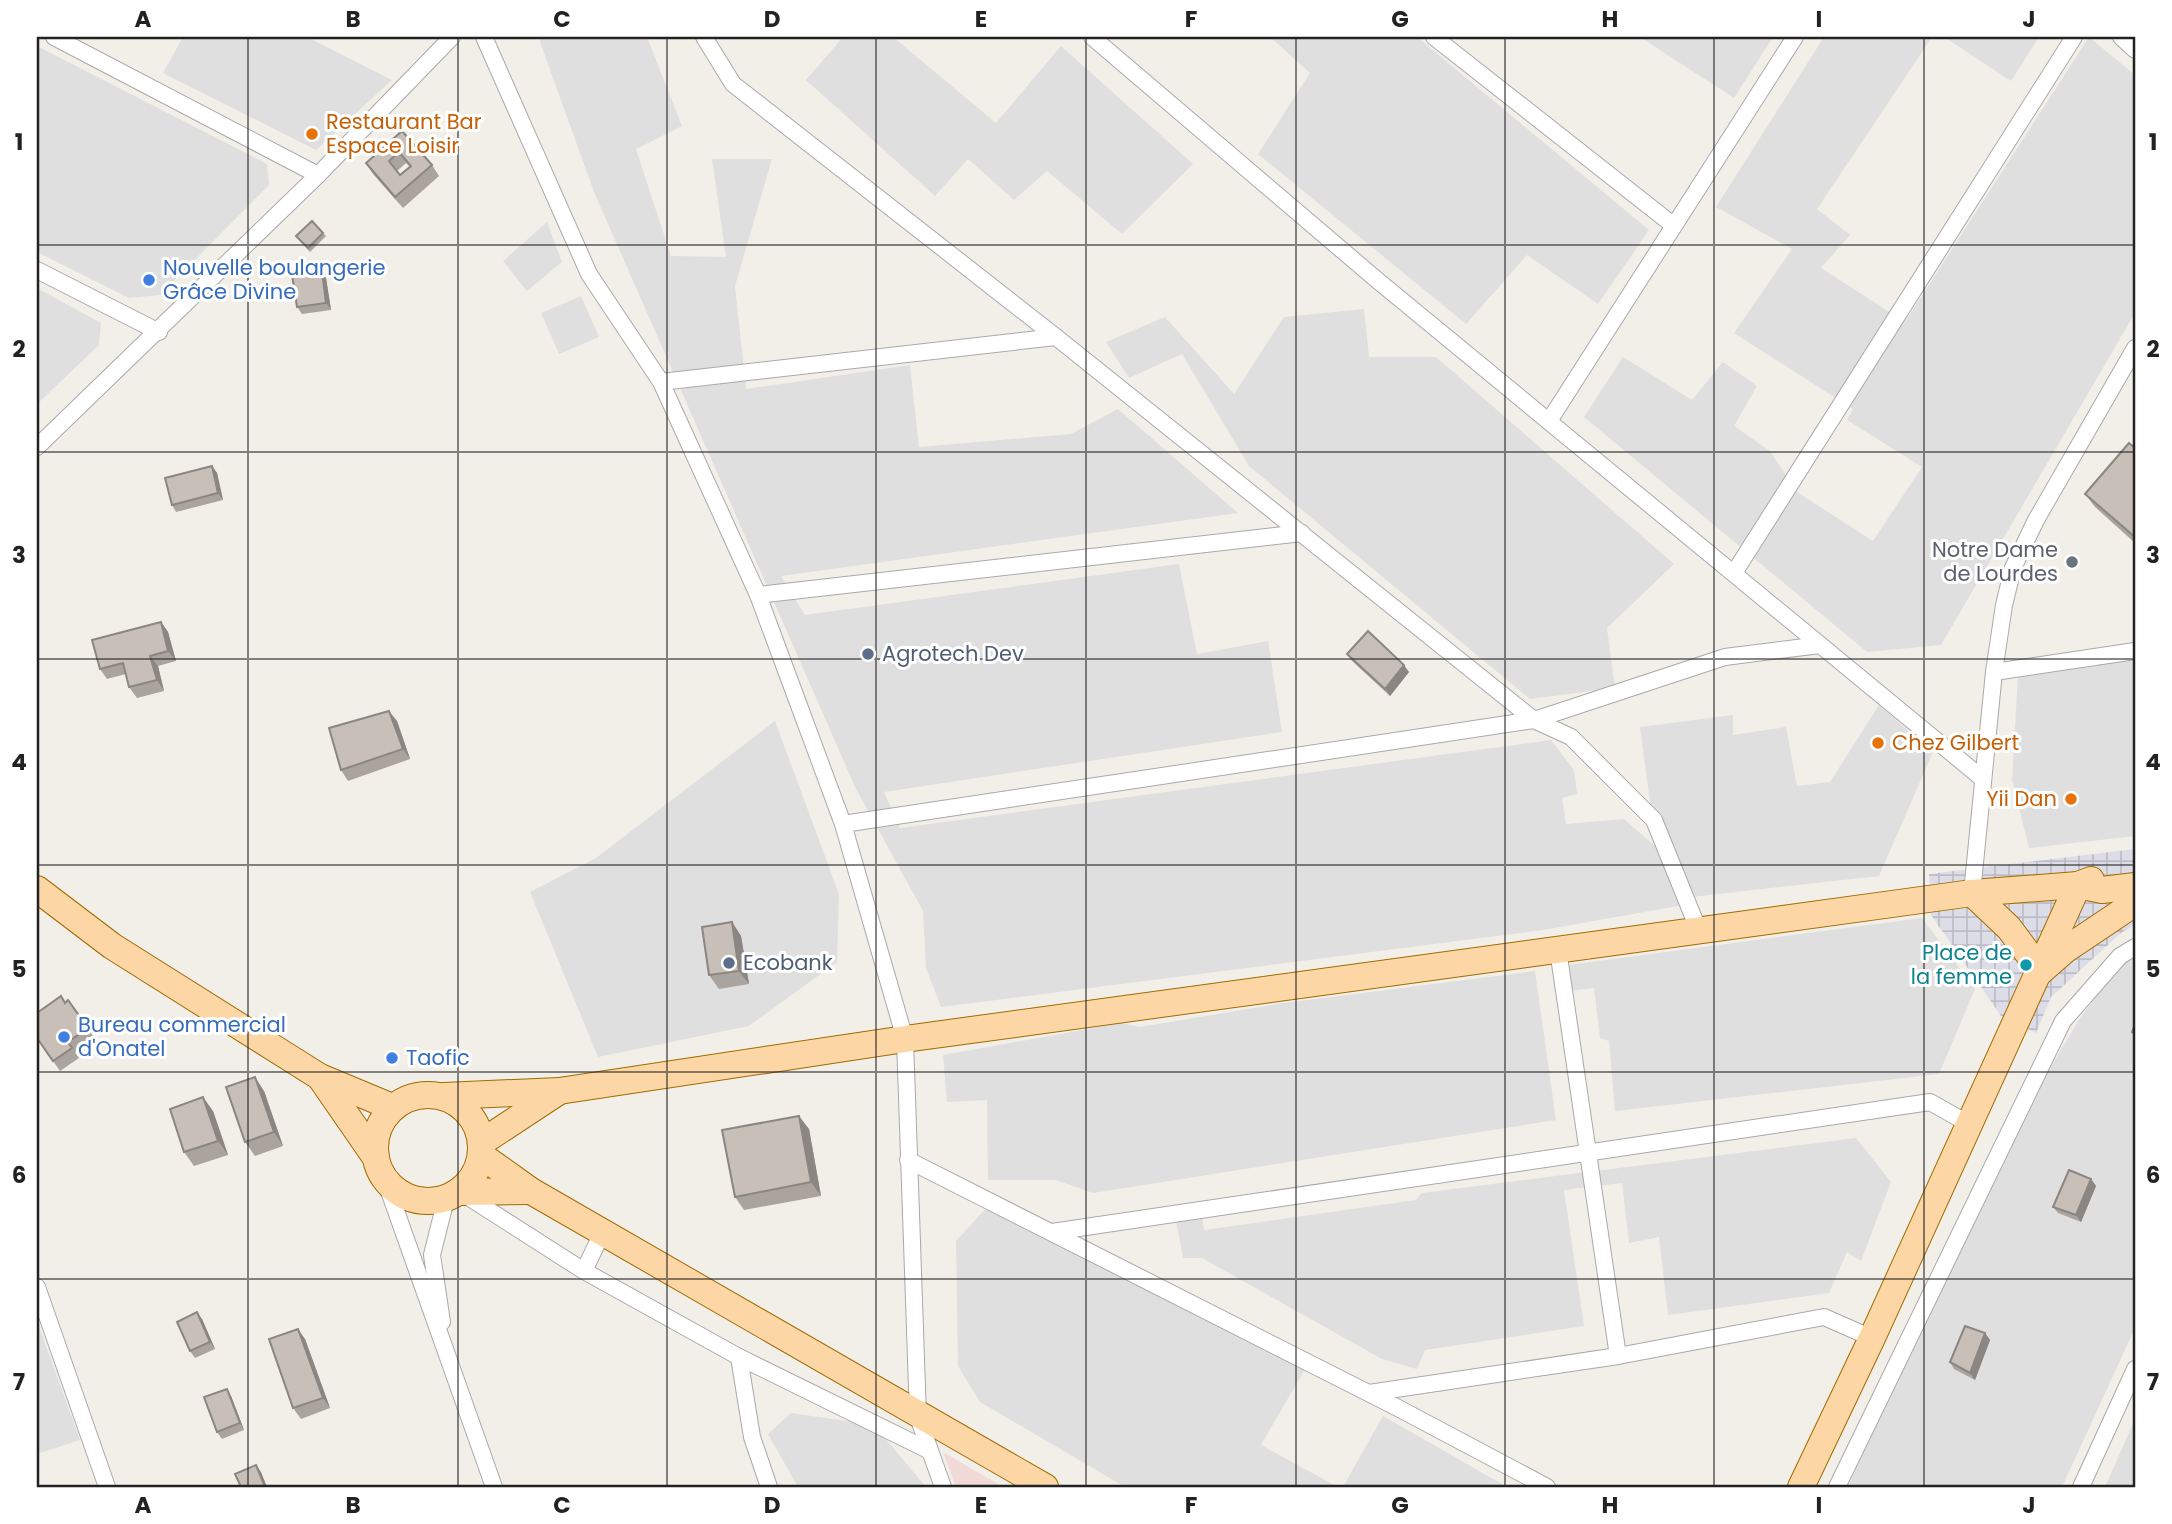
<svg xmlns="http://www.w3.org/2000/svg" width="2172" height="1524" font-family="Poppins,sans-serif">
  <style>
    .residential { fill: #e0dfdf }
    .commercial { fill: #f2dad9 }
    .plaza { fill: url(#plaza-grid) }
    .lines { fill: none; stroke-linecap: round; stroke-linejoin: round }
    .minor-casing { stroke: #a9a9a9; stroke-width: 18 }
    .primary-casing { stroke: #a06b00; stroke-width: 28 }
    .minor { stroke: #fff; stroke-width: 16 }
    .primary { stroke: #fcd6a4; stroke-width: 26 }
    .wall { fill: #aba49e; fill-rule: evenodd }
    .shaded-wall { fill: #8b8681 }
    .building { fill: #c7bfb8; stroke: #8b8681; stroke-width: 2; fill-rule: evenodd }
    .grid { fill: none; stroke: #222; stroke-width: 2; stroke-opacity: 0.55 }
    .food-dot { fill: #e8710a; stroke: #fff; stroke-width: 2.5 }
    .shop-dot { fill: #3f7fe0; stroke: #fff; stroke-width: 2.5 }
    .worship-dot { fill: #6b7280; stroke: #fff; stroke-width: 2.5 }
    .service-dot { fill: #5c6f8a; stroke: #fff; stroke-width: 2.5 }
    .culture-dot { fill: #0f9aa8; stroke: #fff; stroke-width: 2.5 }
    .labels { text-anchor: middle; stroke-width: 6; stroke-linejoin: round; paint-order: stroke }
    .food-label { font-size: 21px; fill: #c56008; stroke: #fff; text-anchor: start }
    .shop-label { font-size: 21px; fill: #366cbe; stroke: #fff; text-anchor: start }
    .worship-label { font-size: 21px; fill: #5b616d; stroke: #fff; text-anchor: end }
    .service-label { font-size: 21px; fill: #4e5e75; stroke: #fff; text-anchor: start }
    .culture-label { font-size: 21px; fill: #0d838f; stroke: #fff; text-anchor: end }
    .neatline { fill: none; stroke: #222; stroke-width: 2.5 }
    .grid-label { font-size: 23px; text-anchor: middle; font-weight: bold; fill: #222 }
  </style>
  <defs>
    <pattern id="plaza-grid" width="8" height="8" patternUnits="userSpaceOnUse" patternTransform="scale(1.75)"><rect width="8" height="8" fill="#dddde8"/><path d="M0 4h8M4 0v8" fill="none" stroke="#bdbdc7"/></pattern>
  </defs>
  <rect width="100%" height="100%" fill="#f2efe9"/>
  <g class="residential">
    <polygon points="183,37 307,37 392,80 316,150 163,73"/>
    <polygon points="541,37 647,37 682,126 636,149 671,256 726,257 712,159 772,159 735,286 746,389 910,365 919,447 1071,434 1118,409 1238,513 781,576 805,615 1179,564 1197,654 1268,641 1282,732 884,792 900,828 1551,740 1574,770 1577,794 1562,798 1566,824 1624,819 1656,847 1640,727 1733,715 1733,735 1786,727 1797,786 1830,782 1879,705 1933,752 1879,876 1683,898 1678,906 1543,930 941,1007 926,968 923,911 856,789 594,192 540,42"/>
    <polygon points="843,37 893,37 996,123 1061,46 1193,164 1122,234 1047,171 1014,200 968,159 935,196 806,80"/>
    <polygon points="1270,37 1417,37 1649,230 1598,304 1527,255 1466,324 1258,154 1310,73"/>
    <polygon points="1640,37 1773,37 1734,98"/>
    <polygon points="1824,37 1932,37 1817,209 1850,235 1821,268 1905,322 2089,37 2135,75 2135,313 1941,645 1867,652 1584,417 1623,357 1692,400 1723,362 1757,386 1734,426 1770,451 1797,492 1873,541 1922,467 1847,420 1853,409 1734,333 1792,249 1716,207"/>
    <polygon points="1944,37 2039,37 2011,81"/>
    <polygon points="37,46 267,164 269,185 160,295 129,298 37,252"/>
    <polygon points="547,222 562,262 527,291 503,261"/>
    <polygon points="37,288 101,323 99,345 37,404"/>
    <polygon points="581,296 599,337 559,354 541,313"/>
    <polygon points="1364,309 1369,357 1436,357 1674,564 1607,628 1615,688 1530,699 1249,466 1182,354 1129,378 1106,342 1165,317 1234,394 1284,317"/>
    <polygon points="2135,658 2135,836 2029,848 2012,780 2018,675"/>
    <polygon points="775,721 839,894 837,962 749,1026 598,1057 530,892 596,858"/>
    <polygon points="1922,918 1975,989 1939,1074 1615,1111 1609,1041 1600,1038 1594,988 1570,991 1568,965"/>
    <polygon points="2135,956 2135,1328 2062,1487 1848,1487 1911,1343 2043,1080 2080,1018 2121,963"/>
    <polygon points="1535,971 1556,1120 1093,1193 1056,1180 988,1180 987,1100 947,1102 943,1055 1121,1023 1140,1027 1284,1003"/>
    <polygon points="1856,1138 1891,1182 1861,1261 1847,1252 1829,1293 1668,1315 1659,1237 1629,1243 1622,1183 1564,1190 1584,1326 1425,1350 1417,1369 1382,1359 1202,1258 1183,1258 1176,1220 1202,1216 1204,1230 1416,1200 1422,1193"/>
    <polygon points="988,1206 1305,1369 1261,1445 1338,1487 1125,1487 980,1402 958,1366 956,1241"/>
    <polygon points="37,1321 80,1440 37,1454"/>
    <polygon points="791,1413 874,1425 926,1487 798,1487 768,1434"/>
    <polygon points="1383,1416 1507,1487 1343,1487"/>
    <polygon points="2135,1419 2135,1487 2105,1487"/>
  </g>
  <polygon class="commercial" points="943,1452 1003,1487 956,1487"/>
  <polygon class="plaza" points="2135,849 2135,925 2121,933 2051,997 2036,1033 2001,1016 1931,915 1929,874"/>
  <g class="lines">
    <g class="minor-casing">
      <g id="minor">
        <polyline points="54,37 318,175"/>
        <polyline points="484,37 589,274 661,382 758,595 843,824 905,1039 918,1417 943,1487"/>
        <polyline points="704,37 733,84 1056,337 1534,720 1571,737 1654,820 1699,931"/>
        <polyline points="1092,37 1377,280 1983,779"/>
        <polyline points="1434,37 1673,225"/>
        <polyline points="2121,37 2135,50"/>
        <polyline points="37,270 159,332"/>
        <polyline points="661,382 1056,337"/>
        <polyline points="1549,421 1795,37"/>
        <polyline points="37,447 318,175 452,37"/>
        <polyline points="1734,573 2074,37"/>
        <polyline points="758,595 1302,533"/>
        <polyline points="1994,672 2135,651"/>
        <polyline points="843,824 1534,720 1725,657 1820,645"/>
        <polyline points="1972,893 1994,672 2004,605 2013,568 2036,520 2135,348"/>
        <polyline points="1558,950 1618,1356"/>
        <polyline points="908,1160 1398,1408 1547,1487"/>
        <polyline points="385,1180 494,1487"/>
        <polyline points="462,1193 584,1271 739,1357 930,1451"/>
        <polyline points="1052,1232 1930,1102 1969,1124"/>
        <polyline points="584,1271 603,1231"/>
        <polyline points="37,1287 107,1487"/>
        <polyline points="442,1322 432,1255 446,1199"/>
        <polyline points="739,1357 752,1437 769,1487"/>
        <polyline points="1369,1393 1618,1356 1824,1317 1872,1338"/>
        <polyline points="1837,1487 2063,1021 2120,956 2135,947"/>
        <polyline points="2081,1487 2135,1369"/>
      </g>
    </g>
    <g class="primary-casing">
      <g id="primary">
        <polyline points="37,889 112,946 320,1077 392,1107"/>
        <polyline points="1972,893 2009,928 2041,971 2065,950 2135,903"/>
        <polyline points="320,1077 376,1158"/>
        <circle cx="428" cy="1148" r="53"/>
        <polyline points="444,1096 559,1091 905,1039 1972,893 2078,885 2102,890 2135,886"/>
        <polyline points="482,1142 558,1092"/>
        <polyline points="482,1156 531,1191 1045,1487"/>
        <polyline points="460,1192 531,1191"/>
        <polyline points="1801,1487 1872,1338 2078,885 2091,880"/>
      </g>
    </g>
    <use href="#minor" class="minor"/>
    <use href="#primary" class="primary"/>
  </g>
  <g class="wall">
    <path d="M 402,131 L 432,165 L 439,176 L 403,208 L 373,174 L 366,163 ZM 406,163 L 410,167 L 400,175 L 397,171 Z"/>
    <polygon points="323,233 326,236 310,252 296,236"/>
    <polygon points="326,278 331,310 302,314 297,307"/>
    <polygon points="2135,448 2135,543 2095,507 2085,494"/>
    <polygon points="212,466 217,473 223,500 176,512 172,505"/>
    <polygon points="161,622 168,632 176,661 158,666 164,691 137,698 129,687 126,674 107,679 100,669"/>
    <polygon points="1347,654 1409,672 1390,696 1352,661"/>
    <polygon points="397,721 410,759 348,781 341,770"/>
    <polygon points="732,922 741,936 749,984 719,989 709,975"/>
    <polygon points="68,1000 95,1039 75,1052 79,1058 60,1071 37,1038 65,1003"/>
    <polygon points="264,1091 283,1146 255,1156 245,1142"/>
    <polygon points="213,1111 228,1155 194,1166 184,1152"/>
    <polygon points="809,1129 821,1196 744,1210 735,1197"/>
    <polygon points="2091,1179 2096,1186 2081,1222 2058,1213 2053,1207"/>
    <polygon points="202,1319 215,1349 195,1358 190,1351"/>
    <polygon points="1985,1333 1990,1340 1975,1380 1954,1369 1950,1362"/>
    <polygon points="305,1339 330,1408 301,1419 293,1408"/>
    <polygon points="227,1389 231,1396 244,1430 222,1439 217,1432"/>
  </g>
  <g class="shaded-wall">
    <polygon points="322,271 326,278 331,310 326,303"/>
    <polygon points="212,466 217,473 223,500 218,493"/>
    <polygon points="161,622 168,632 176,661 168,651"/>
    <polygon points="150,656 158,666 164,691 157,680"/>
    <polygon points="1404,665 1409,672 1390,696 1385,689"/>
    <polygon points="389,711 397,721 410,759 403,749"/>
    <polygon points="732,922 741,936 749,984 739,971"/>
    <polygon points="255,1077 264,1091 283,1146 274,1132"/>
    <polygon points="203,1097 213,1111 228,1155 218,1141"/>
    <polygon points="799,1116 809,1129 821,1196 811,1182"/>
    <polygon points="2091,1179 2096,1186 2081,1222 2076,1215"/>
    <polygon points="197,1312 202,1319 215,1349 210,1342"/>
    <polygon points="298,1329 305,1339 330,1408 323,1398"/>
    <polygon points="1985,1333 1990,1340 1975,1380 1970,1373"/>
    <polygon points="227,1389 231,1396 244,1430 240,1423"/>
    <polygon points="256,1465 261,1472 267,1487 265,1487"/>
  </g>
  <g class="building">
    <path d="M 402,131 L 432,165 L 395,197 L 366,163 ZM 399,152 L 411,166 L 400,175 L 389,161 Z"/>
    <polygon points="312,221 323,233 308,248 296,236"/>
    <polygon points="322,271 326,303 297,307 292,275"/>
    <polygon points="2129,443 2135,448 2135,537 2085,494"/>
    <polygon points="212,466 218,493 172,505 165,478"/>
    <polygon points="161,622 168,651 150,656 157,680 129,687 123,663 100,669 92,640"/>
    <polygon points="1368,631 1404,665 1385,689 1347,654"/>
    <polygon points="389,711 403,749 341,770 329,728"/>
    <polygon points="732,922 739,971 709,975 702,927"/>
    <polygon points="61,996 65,1003 68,1000 88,1028 68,1042 72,1048 53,1061 37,1038 37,1013"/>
    <polygon points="2135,1024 2135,1034 2132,1032"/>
    <polygon points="255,1077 274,1132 245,1142 226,1087"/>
    <polygon points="203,1097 218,1141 184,1152 170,1109"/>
    <polygon points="799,1116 811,1182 735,1197 722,1130"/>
    <polygon points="2069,1170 2091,1179 2076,1215 2053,1207"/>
    <polygon points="197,1312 210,1342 190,1351 177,1322"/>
    <polygon points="1965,1326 1985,1333 1970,1373 1950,1362"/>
    <polygon points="298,1329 323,1398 293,1408 269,1339"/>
    <polygon points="227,1389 240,1423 217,1432 204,1397"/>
    <polygon points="256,1465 265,1487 241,1487 235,1474"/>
  </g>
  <path class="grid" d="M 248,37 L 248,1487M 458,37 L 458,1487M 667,37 L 667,1487M 876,37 L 876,1487M 1086,37 L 1086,1487M 1296,37 L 1296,1487M 1505,37 L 1505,1487M 1714,37 L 1714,1487M 1924,37 L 1924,1487M 37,245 L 2135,245M 37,452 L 2135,452M 37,659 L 2135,659M 37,865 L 2135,865M 37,1072 L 2135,1072M 37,1279 L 2135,1279"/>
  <g class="food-dot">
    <circle cx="312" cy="134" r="7"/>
    <circle cx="1878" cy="743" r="7"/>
    <circle cx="2071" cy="799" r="7"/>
  </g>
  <g class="shop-dot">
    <circle cx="149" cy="280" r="7"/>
    <circle cx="64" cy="1037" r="7"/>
    <circle cx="392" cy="1058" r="7"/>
  </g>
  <circle class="worship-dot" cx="2072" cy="562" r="7"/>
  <g class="service-dot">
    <circle cx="868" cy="654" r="7"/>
    <circle cx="729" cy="963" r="7"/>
  </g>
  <circle class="culture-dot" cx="2026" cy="965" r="7"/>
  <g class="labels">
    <g class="food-label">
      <text x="326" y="129">Restaurant Bar<tspan x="326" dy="24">Espace Loisir</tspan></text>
      <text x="1892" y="750">Chez Gilbert</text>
      <text x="2057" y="806" text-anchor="end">Yii Dan</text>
    </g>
    <g class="shop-label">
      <text x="163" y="275">Nouvelle boulangerie<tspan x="163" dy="24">Grâce Divine</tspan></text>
      <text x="78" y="1032">Bureau commercial<tspan x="78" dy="24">d'Onatel</tspan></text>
      <text x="406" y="1065">Taofic</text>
    </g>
    <g class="worship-label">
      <text x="2058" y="557">Notre Dame<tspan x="2058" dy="24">de Lourdes</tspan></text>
    </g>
    <g class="service-label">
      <text x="882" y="661">Agrotech Dev</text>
      <text x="743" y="970">Ecobank</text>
    </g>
    <g class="culture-label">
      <text x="2012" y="960">Place de<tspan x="2012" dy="24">la femme</tspan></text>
    </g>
  </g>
  <rect width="2172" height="1524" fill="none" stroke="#ffffff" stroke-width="77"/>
  <rect x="38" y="38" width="2096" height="1448" class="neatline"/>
  <g class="grid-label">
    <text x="143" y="27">A</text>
    <text x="353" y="27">B</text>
    <text x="562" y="27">C</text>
    <text x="772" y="27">D</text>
    <text x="981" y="27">E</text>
    <text x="1191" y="27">F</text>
    <text x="1400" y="27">G</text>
    <text x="1610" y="27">H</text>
    <text x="1819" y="27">I</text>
    <text x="2029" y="27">J</text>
    <text x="19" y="150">1</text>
    <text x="2153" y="150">1</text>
    <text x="19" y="357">2</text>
    <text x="2153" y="357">2</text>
    <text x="19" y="563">3</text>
    <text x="2153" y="563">3</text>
    <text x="19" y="770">4</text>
    <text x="2153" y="770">4</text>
    <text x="19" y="977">5</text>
    <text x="2153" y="977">5</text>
    <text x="19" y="1183">6</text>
    <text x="2153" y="1183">6</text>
    <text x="19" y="1390">7</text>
    <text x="2153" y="1390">7</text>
    <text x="143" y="1513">A</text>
    <text x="353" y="1513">B</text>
    <text x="562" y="1513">C</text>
    <text x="772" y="1513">D</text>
    <text x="981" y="1513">E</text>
    <text x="1191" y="1513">F</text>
    <text x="1400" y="1513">G</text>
    <text x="1610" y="1513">H</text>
    <text x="1819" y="1513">I</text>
    <text x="2029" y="1513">J</text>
  </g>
</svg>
